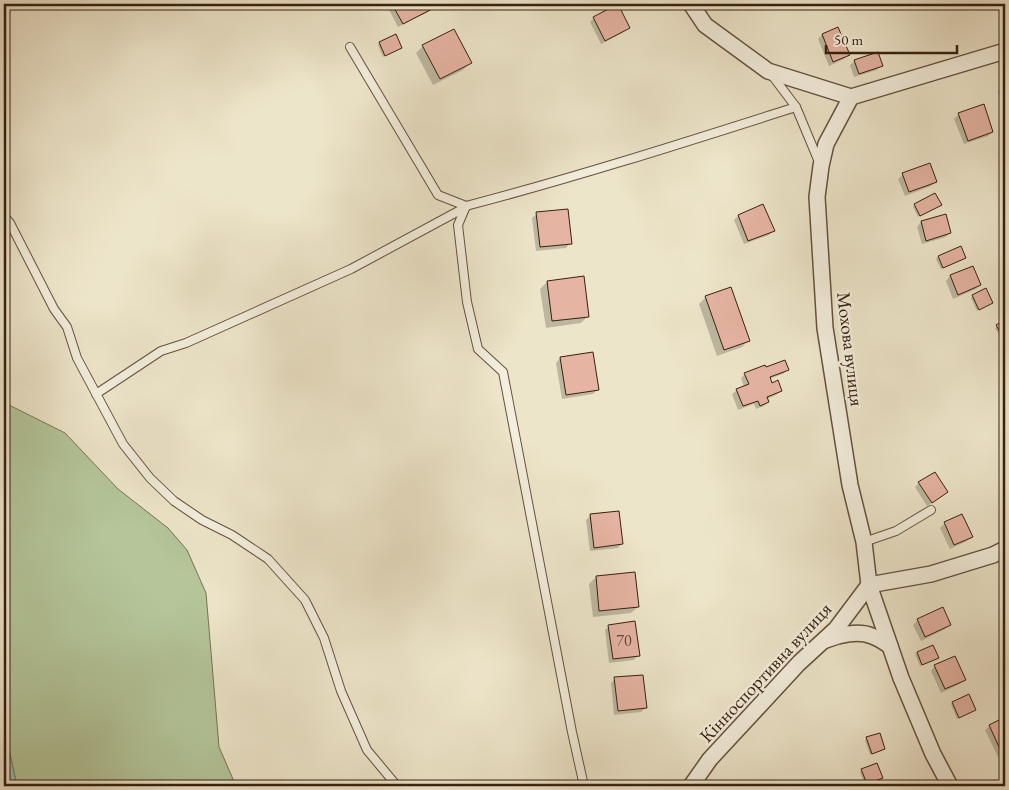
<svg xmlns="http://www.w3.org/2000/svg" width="1009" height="790" font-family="'EB Garamond',serif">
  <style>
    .green { fill: #b4c69a; stroke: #767355 }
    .water { fill: #99bfb5; stroke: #727f73 }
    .shadow { fill: #0003 }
    .building { fill: #e5b4a3; stroke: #372010 }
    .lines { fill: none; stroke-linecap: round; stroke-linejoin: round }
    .lane-casing { stroke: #64513e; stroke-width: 10 }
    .street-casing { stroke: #64513e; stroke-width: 18 }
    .lane { stroke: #f3eedd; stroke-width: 8 }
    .street { stroke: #f3eedd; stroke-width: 15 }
    .labels { text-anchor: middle; stroke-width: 5; stroke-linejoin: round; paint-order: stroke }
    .number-label { font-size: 16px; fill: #624535 }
    .street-label { font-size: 19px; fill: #372010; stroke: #f3eedd }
  </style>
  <rect width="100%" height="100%" fill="#ede5ca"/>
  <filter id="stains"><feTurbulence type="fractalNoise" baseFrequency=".004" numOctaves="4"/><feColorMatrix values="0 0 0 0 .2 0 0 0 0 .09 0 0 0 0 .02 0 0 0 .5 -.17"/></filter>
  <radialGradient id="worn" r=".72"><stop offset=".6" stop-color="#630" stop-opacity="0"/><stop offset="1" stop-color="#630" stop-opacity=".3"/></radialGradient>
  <polygon class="green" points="4,401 11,406 65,433 118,489 168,528 187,550 206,593 219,747 236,786 17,786 4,727"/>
  <polygon class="water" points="4,727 17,786 4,786"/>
  <g class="shadow">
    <polygon points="386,4 430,4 432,8 428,12 398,27"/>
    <polygon points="985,4 999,4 987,9"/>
    <polygon points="594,18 629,28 624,32 601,44 590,22"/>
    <polygon points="822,35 849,55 844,59 829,66 818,39"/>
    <polygon points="379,43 401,48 383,57 378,45"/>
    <polygon points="423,46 470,63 463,70 433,85 416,53"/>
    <polygon points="855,61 881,65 877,70 854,77 850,65"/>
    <polygon points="1005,86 1005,107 1003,108 998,91 1002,87"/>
    <polygon points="1005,111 1005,125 1002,114"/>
    <polygon points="959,114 992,132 988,136 964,144 954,119"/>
    <polygon points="903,175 936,182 931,186 905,196 898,179"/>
    <polygon points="915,205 938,206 918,217 913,207"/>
    <polygon points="537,214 570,243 566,248 536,251 532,218"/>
    <polygon points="945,215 950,233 946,237 922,244 917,227 921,222"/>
    <polygon points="738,216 773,231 769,235 744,244 734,220"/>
    <polygon points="960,248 964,258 962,260 941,269 936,259 938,257"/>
    <polygon points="972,267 980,285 976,289 953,299 946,281 950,276"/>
    <polygon points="547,282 588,316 581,323 546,328 540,289"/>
    <polygon points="973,296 992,303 977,311 971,298"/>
    <polygon points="706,297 748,341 742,347 717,356 699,304"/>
    <polygon points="1005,321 1005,337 1002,340 995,328"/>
    <polygon points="560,358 598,389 593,394 562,399 556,363"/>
    <polygon points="766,369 788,369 783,374 769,379 771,384 781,391 776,395 767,399 768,402 764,406 756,409 754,404 738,410 732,394 737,390 744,387 741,378 745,374"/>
    <polygon points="919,483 946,492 942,496 927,506 915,487"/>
    <polygon points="591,515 622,543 618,548 590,551 586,520"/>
    <polygon points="945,523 971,537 967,541 950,549 940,528"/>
    <polygon points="596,577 638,607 631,613 593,617 589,584"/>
    <polygon points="918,620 949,625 945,629 921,641 913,625"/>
    <polygon points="609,626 638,655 634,660 609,663 605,630"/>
    <polygon points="932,646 935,659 920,666 915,654"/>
    <polygon points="935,666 964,680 960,684 941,693 931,671"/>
    <polygon points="615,679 646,708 641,712 614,715 611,683"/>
    <polygon points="952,703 974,710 957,719 951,704"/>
    <polygon points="1005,718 1005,759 1000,761 985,730 990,726"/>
    <polygon points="867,738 884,749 882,750 870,755 865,740"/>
    <polygon points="862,770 881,778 879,780 865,785 860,772"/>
  </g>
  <g class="building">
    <polygon points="392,4 432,4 434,8 403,24"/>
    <polygon points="618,4 630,28 605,41 593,17"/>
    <polygon points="838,27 850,55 833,62 822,34"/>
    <polygon points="454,29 472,63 440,79 422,45"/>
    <polygon points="396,34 402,48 385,56 379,42"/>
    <polygon points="878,52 883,66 859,74 854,60"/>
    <polygon points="984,104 993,132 968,141 958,113"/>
    <polygon points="930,163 937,182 909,192 902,173"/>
    <polygon points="935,193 942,205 920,216 914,204"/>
    <polygon points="763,204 775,231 748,241 738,215"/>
    <polygon points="568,209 572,244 540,247 536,212"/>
    <polygon points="946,214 951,233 926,241 921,221"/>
    <polygon points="961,246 966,258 943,268 938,256"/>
    <polygon points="973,266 981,285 958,295 950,275"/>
    <polygon points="584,276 589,317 552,321 547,281"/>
    <polygon points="731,287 750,341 724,350 705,296"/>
    <polygon points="986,288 993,303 979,310 972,295"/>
    <polygon points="1005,320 1005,338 1004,339 996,325"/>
    <polygon points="593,352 599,390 566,395 560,357"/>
    <polygon points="785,360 789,370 770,377 772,383 778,380 782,391 767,397 769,402 760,406 758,401 743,406 736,389 749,384 744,373 765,365 766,367"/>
    <polygon points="935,472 948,492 932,503 918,482"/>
    <polygon points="619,511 623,544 594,548 590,514"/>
    <polygon points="962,514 973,537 954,545 944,522"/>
    <polygon points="635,572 639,607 599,611 596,576"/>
    <polygon points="943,607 951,625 925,637 917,619"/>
    <polygon points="635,621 640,656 613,659 608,625"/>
    <polygon points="933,645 939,658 922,665 917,652"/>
    <polygon points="955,656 966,680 945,689 934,665"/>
    <polygon points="643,675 647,708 618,711 614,677"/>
    <polygon points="969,694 976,710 959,718 952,702"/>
    <polygon points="1005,717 1005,757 1004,758 989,725"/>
    <polygon points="880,733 885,749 872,754 866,737"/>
    <polygon points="877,763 883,778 867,784 861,769"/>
  </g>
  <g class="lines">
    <g class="lane-casing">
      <g id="lane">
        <polyline points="350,47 438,195 466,206"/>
        <polyline points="771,74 796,107 819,162"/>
        <polyline points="4,216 10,223 54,309 67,327 77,358 123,444 150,478 174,501 202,520 232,535 268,559 305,600 324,638 341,691 367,750 397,786"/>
        <polyline points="96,394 161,351 186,343 351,269 466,207"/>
        <polyline points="864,542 896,531 931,510"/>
        <path d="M 584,786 L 572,732 L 503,372 L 478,349 L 467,302 L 458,225 L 466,206 C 577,177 686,142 796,107"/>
      </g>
    </g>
    <g class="street-casing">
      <g id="street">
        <polyline points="691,4 705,25 768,71 851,97 826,144 821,166 817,197 825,328 850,485 864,542 869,585 901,678 933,754 950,786"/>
        <polyline points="851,97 1005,51"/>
        <path d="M 826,640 C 838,635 859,630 872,636 C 878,638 884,642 890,646"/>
        <polyline points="691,786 710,759 799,663 836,629 869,585 931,574 993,555 1005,549"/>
      </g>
    </g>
    <use href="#lane" class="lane"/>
    <use href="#street" class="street"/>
  </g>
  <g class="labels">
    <g class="number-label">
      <text x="624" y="646">70</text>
    </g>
    <g class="street-label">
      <text transform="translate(851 349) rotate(83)" y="7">Мохова вулиця</text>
      <text transform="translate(765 672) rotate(-47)" y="7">Кінноспортивна вулиця</text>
    </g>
  </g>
  <rect width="1009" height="790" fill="none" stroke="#ede5ca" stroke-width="20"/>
  <rect x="5" y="5" width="999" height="780" fill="none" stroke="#372010" stroke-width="2.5"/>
  <rect x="10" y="10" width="989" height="770" fill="none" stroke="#372010"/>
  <path d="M826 45v8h131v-8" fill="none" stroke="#372010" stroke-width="2.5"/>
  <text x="834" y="45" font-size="15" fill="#372010" stroke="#f3eedd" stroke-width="4" paint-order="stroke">50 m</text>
  <rect width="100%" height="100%" filter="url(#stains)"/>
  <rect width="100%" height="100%" fill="url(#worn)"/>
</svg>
